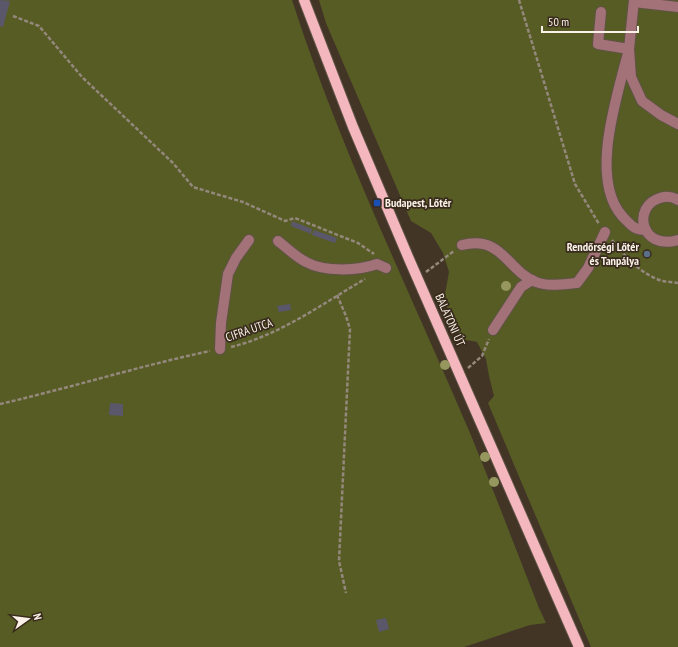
<svg xmlns="http://www.w3.org/2000/svg" width="678" height="647" font-family="'PT Sans Narrow',sans-serif">
  <style>
    .green { fill: #575c25 }
    .building { fill: #5a576b }
    .lines { fill: none; stroke-linecap: round; stroke-linejoin: round }
    .minor-casing { stroke: #5f5345; stroke-width: 12 }
    .major-casing { stroke: #5f5345; stroke-width: 12 }
    .path { stroke: #94887c; stroke-width: 2.5; stroke-dasharray: 4 2; stroke-linecap: butt }
    .minor { stroke: #a37278; stroke-width: 10 }
    .major { stroke: #f5b7be; stroke-width: 10 }
    .tree { fill: #96965f }
    .transit-dot { fill: #1a4fb4; stroke: #382b1c; stroke-width: 1.5 }
    .service-dot { fill: #5c6f8a; stroke: #382b1c; stroke-width: 1.5 }
    .labels { text-anchor: middle; stroke-width: 3.5; stroke-linejoin: round; paint-order: stroke }
    .poi-label { font-size: 12px; font-weight: bold; fill: #faf1e8; stroke: #382b1c; text-anchor: start }
    .street-label { font-size: 12px; fill: #faf1e8; stroke: #382b1c }
  </style>
  <rect width="100%" height="100%" fill="#423526"/>
  <g class="green">
    <path d="M 0,0 L 292,0 C 340,149 409,290 470,433 C 494,491 516,550 539,608 L 546,623 L 530,625 L 464,647 L 0,647 Z"/>
    <polygon points="319,0 678,0 678,647 591,647 488,403 494,396 489,376 486,359 477,342 461,339 444,300 449,272 443,253 431,233 411,221 326,23"/>
  </g>
  <g class="building">
    <polygon points="0,0 10,1 3,27 0,26"/>
    <polygon points="292,221 312,229 311,234 291,226"/>
    <polygon points="314,230 337,238 335,243 312,235"/>
    <polygon points="290,304 291,310 279,312 277,306"/>
    <polygon points="110,403 123,404 123,416 109,415"/>
    <polygon points="386,618 389,629 379,632 376,620"/>
  </g>
  <g class="lines">
    <g class="minor-casing">
      <g id="minor">
        <polyline points="634,0 629,49 631,77 642,101 661,115 678,124"/>
        <polyline points="634,2 678,7"/>
        <path d="M 601,12 L 598,44 L 629,49 C 618,94 588,179 623,217 C 632,226 634,230 646,230"/>
        <path d="M 678,200 C 673,197 666,196 660,198 C 632,206 640,251 678,240"/>
        <path d="M 278,241 C 287,248 296,257 306,262 C 324,272 358,271 377,264 L 386,268"/>
        <path d="M 462,245 C 503,235 507,271 536,282 C 548,287 564,284 577,283 L 588,268 L 605,232"/>
        <polyline points="493,330 521,287 532,280"/>
        <polyline points="220,349 221,323 228,274 236,258 249,240"/>
      </g>
    </g>
    <g class="major-casing">
      <polyline id="major" points="304,0 353,127 409,259 579,647"/>
    </g>
    <g class="path">
      <polyline points="519,0 575,184 599,224"/>
      <polyline points="13,16 39,26 82,77 173,163 193,187 243,202 285,221 295,218 358,243 374,254"/>
      <path d="M 612,240 C 625,257 641,274 662,281 C 667,282 673,282 678,283"/>
      <polyline points="426,272 454,251"/>
      <polyline points="337,295 346,316 350,329 339,561 346,593"/>
      <path d="M 231,347 C 280,335 322,304 365,279"/>
      <polyline points="468,368 482,356 489,339"/>
      <path d="M 0,404 C 70,388 139,366 210,351"/>
    </g>
    <use href="#minor" class="minor"/>
    <use href="#major" class="major"/>
  </g>
  <g class="tree">
    <circle cx="506" cy="286" r="5"/>
    <circle cx="445" cy="365" r="5"/>
    <circle cx="485" cy="457" r="5"/>
    <circle cx="494" cy="482" r="5"/>
  </g>
  <rect class="transit-dot" x="373" y="199" width="8" height="8" rx="2"/>
  <circle class="service-dot" cx="647" cy="254" r="4"/>
  <g class="labels">
    <g class="poi-label">
      <text x="385" y="207">Budapest, Lőtér</text>
      <text x="639" y="251" text-anchor="end">Rendőrségi Lőtér<tspan x="639" dy="14">és Tanpálya</tspan></text>
    </g>
    <g class="street-label">
      <text transform="translate(450 320) rotate(66)" y="4">BALATONI ÚT</text>
      <text transform="translate(249 330) rotate(-19)" y="4">CIFRA UTCA</text>
    </g>
  </g>
  <g transform="translate(28 619) rotate(76)" stroke="#382b1c" stroke-width="3" paint-order="stroke">
  <path d="M0-3L7 15L0 10L-7 15Z" fill="#faf1e8"/>
  <text y="-6" font-size="11" font-weight="bold" text-anchor="middle" fill="#faf1e8">N</text>
  </g>
  <path d="M542 26v6h96v-6" fill="none" stroke="#faf1e8" stroke-width="2"/>
  <text x="548" y="26" font-size="12" fill="#faf1e8" stroke="#382b1c" stroke-width="3" paint-order="stroke">50 m</text>
</svg>
